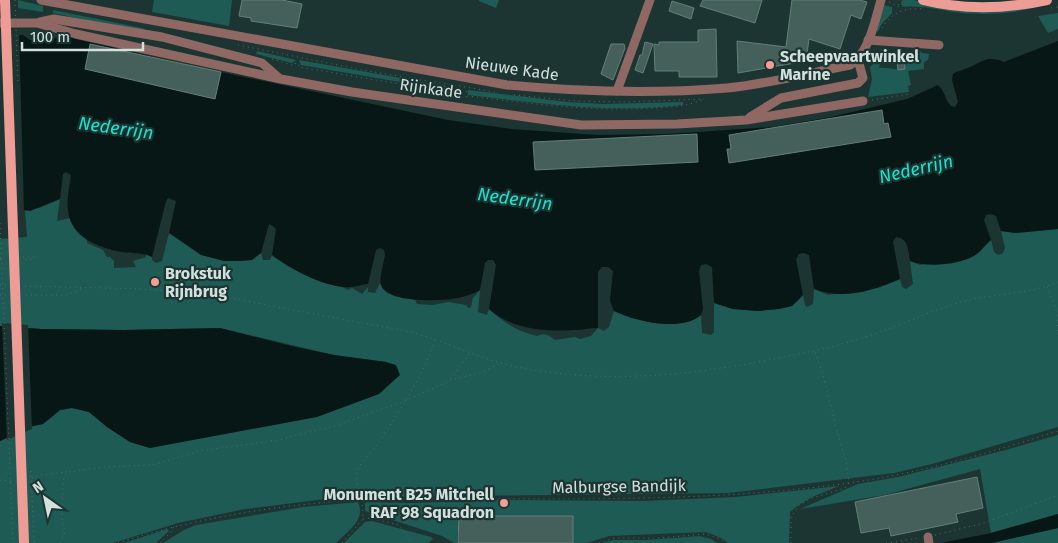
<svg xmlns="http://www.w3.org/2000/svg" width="1058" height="543" font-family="'Fira Sans',sans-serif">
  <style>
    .green { fill: #1e5b54 }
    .water { fill: #071715 }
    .pier { fill: #1d3532 }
    .building { fill: #455f5b; stroke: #647f7a }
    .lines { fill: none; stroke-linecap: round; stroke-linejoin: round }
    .path { stroke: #556a67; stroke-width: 1; stroke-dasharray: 1 4; stroke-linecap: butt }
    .minor { stroke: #8f6863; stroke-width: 9 }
    .major { stroke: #ed9d95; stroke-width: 10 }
    .path-bridge { stroke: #556a67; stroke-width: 1; stroke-dasharray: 1 4; stroke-linecap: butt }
    .major-bridge { stroke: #ed9d95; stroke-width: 10 }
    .poi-dot { fill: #f59c93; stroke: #1d3532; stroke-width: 2 }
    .labels { text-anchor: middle; stroke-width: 4.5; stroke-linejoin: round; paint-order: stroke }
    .poi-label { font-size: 16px; font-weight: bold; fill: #d2e0de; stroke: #1d3532; text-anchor: start }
    .street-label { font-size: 16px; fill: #d2e0de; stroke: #1d3532 }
    .water-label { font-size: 18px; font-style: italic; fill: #16e4d1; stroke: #1d3532 }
  </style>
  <rect width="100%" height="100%" fill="#1d3532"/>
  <g class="green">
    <polygon points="18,0 43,6 43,12 18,8"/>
    <polygon points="154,0 232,0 229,26 152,12"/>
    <polygon points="479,0 499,0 496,8 479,1"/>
    <path d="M 902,0 L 914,0 L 932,5 L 1032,8 C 1011,14 984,15 962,13 C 942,11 922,5 903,7 L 901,4 Z"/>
    <polygon points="884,5 892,7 892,13 881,25 878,32 876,30"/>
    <polygon points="53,10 137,27 145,29 131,30 53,13"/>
    <polygon points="1058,13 1058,29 1048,33 1038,16"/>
    <path d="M 882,48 L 883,52 L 879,68 C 889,67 896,71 905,69 L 904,61 L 917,49 L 922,53 L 929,54 L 928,60 L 924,62 L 924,69 L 908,71 L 911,85 L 908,86 L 909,92 L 868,97 L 872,79 L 870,67 L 875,62 Z"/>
    <polygon points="257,51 296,60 292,63 256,54"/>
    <polygon points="299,60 446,86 446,90 301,65"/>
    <path d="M 468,90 L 567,102 L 603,104 L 683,102 L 683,105 C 611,114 539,103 468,95 Z"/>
    <path d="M 60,199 L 57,221 L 70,218 L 79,234 L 87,240 L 87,243 L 103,250 L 107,257 L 110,257 L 114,261 L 114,268 L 136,267 L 133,261 L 146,257 L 146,254 L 152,257 L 152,260 L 156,263 L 162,261 L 169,233 C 195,249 232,273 261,253 L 263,260 L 270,260 L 272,255 C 287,266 304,274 321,282 C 330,285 340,285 348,290 L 352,288 L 362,294 L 368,287 L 368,292 L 375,293 L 380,283 L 383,289 L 415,300 L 417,304 L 433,305 L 448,302 L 466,305 L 468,308 L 471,307 L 473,298 L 480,290 L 478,312 L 487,315 L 489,309 C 506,324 515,330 537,336 C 545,332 549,335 555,340 L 575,337 L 580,339 L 591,336 L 598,328 L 604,331 L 609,327 L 614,311 C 634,320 664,328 687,322 C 692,321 697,318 701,315 L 702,333 L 711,335 L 714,332 L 714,303 L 733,309 L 758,311 L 779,309 L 792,306 L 803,295 L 805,305 L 807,307 L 813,304 L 814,289 L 828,295 L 878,288 L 900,279 L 902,287 L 906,289 L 913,284 L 910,261 L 920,265 L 976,254 L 991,240 L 994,252 L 998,255 L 1003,253 L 1005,248 L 1001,231 L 1016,233 L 1058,229 L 1058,427 L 932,464 L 894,473 L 728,493 L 374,497 L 325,499 L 245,509 L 178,523 L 113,543 L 0,543 L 0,441 L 33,426 L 43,424 L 60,410 L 72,408 L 89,412 L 107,427 L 130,442 L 150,448 L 171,443 L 386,362 L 334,355 L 220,328 L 124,330 L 41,329 L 0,326 L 0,239 L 27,237 L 25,210 L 39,208 Z"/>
    <polygon points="1058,435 1058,514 991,533 980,469 885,495 800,509 858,484 898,477 1002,451"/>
    <path d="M 839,486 C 822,493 804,499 790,512 L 789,543 L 728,543 L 721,538 L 706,532 L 609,536 L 587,543 L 573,543 L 459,516 L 457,543 L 454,543 L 442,536 L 365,511 L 365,503 L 370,502 L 410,503 L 502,500 L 502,503 L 505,503 L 507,500 L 644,501 L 736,497 Z"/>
    <path d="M 358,502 C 366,520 348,531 336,543 L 163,543 L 184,530 L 196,525 L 303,507 Z"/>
    <polygon points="372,521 431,537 433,539 428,543 344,543 365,522"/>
    <polygon points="1058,528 1058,543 992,543"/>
    <polygon points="167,529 169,531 156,543 124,543"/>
    <polygon points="700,536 711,539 717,543 603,543 613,540 646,540"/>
  </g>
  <g class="water">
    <path d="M 23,35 L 30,40 L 67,37 L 202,68 L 448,120 L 511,129 L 598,135 L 667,134 L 773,127 L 831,117 L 907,99 L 938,85 C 945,91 945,100 951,106 L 955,107 L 958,102 L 952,80 L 953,74 C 957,71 960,71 965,69 C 980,64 985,54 1004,62 L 1058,41 L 1058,229 L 1016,233 L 1001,231 L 996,216 L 991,214 L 986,215 L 984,220 L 991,240 C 986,244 982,250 977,254 C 961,265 927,268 910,261 C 908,250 909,239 896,237 L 893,242 L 900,279 C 872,291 844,300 814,289 L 809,255 L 804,253 L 799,254 L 796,259 L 803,295 L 792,306 L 779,309 L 758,311 L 733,309 L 714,303 L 712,267 L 706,264 L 701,265 L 699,271 L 703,309 L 701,315 C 697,318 692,321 687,322 C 664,328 634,320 614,311 L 610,301 L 613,271 L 608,267 L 602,267 L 598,272 L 598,328 C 590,328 583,330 574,330 C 545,332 511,329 489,309 L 496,265 L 493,260 L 488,260 L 485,263 L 480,290 C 473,294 466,296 458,298 C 443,301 387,304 381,285 C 379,277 384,263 385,254 L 384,250 L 380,248 L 376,250 L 368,284 C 360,285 352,288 344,287 C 321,285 290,269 272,255 L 276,229 L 273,226 L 269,224 L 261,253 L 252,260 L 241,261 L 224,261 L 201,255 L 169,233 L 176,201 L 168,198 L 166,201 L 152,257 C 142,252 134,254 122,252 C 99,248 70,237 68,210 C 66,199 70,186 71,175 L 66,172 L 63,174 L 60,199 L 30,211 L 0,206 L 0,36 Z"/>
    <polygon points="0,326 41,329 124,330 220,328 291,346 334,355 386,362 396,365 400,375 379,394 317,417 150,448 130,442 107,427 89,412 72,408 60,410 43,424 33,426 0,441"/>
    <polygon points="1058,514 1058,528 992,543 941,543 991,533"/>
  </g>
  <g class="pier">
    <polygon points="19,32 24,212 0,208 0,33"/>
    <polygon points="2,323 28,325 32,429 7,440"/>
  </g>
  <g class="building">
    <polygon points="242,0 282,0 302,4 297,28 251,21 251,18 239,16"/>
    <polygon points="703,0 762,0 755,23 700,6"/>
    <polygon points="792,0 860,0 867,2 861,19 851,15 840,49 809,39 806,61 738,73 737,41 786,47"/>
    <polygon points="672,1 694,8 691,19 669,11"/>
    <polygon points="716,29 717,77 679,77 679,71 655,71 654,44 659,45 659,42 698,42 698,30"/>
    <polygon points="645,42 653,44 643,73 635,70 640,55 642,55"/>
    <polygon points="90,44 221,72 215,99 85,69"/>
    <polygon points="611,44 624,44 625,48 613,80 601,74"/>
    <polygon points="904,61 905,69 898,70 897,62"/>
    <polygon points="882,110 884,124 888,123 891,137 729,163 727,149 731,149 729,135"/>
    <polygon points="697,134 698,162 535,170 533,142"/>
    <polygon points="977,477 983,508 956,514 958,522 891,536 889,528 861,533 855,502"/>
    <polygon points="459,516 573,516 573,543 458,543"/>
  </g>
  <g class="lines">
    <g class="path">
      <polyline points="889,2 898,6 900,9"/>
      <polyline points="898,5 900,0"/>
      <polyline points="1051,8 1058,7"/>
      <path d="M 882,28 C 892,12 904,8 921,9"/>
      <polyline points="238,45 362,70 495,92"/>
      <polyline points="272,59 292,65 293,63 299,64 299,67 447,92"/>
      <polyline points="867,62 872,55"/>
      <polyline points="447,86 446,95 466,98 467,89"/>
      <polyline points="514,95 576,101 626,102 704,99"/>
      <path d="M 467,96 C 528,103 589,112 651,108 C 669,107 687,107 704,99"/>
      <polyline points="872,100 909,94"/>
      <polyline points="23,257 34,257 33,259 24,260"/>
      <polyline points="0,258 1,258"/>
      <polyline points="0,260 5,260"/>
      <polyline points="0,285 6,285"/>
      <path d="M 25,286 L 144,289 L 214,295 L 410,332 C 449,342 483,361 522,368 C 605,384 692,375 774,359 C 803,353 831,348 859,339 C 890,330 920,315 951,305 C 986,293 1024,296 1058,282"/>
      <polyline points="1047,287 1056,308 1058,333"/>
      <polyline points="0,295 7,295"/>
      <polyline points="26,295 66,295 83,288"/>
      <polyline points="451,379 469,354"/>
      <polyline points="32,478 39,475 67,472"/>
      <polyline points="0,480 13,482"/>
      <path d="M 359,499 C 359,491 356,480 357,472 C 360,461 373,451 380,441 C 400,409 423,377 435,340"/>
      <polyline points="363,519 370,518 399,525 412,543"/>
      <polyline points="935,535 984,523 1058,495"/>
      <polyline points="60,543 65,532 62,521 63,484 64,477 68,472 103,467 152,465 200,451 278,440 334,426 403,402 451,380 483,372 499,364"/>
      <path d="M 118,543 C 202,516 289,503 377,499 C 534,497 693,505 849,483 C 920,473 990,453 1058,431"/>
      <polyline points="160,543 171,532 174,526"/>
      <polyline points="342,543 363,519 362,500"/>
      <polyline points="599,543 615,538 659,538 705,534 720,539 725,543"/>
      <polyline points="791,543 791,517 799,505 812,498 845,488 849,483 846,460 840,442 823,375 815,352"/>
      <polyline points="886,543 919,538"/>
    </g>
    <g class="minor">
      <path d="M 41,0 L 507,85 C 580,92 654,94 727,88 C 768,84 810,73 850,65 C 869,54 875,20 881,0"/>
      <polyline points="40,22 54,19 162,37 262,63 279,78"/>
      <polyline points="0,23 37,23 76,34 281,79 352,92 581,125 677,124 746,120 863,101"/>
      <polyline points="868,40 939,45"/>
      <polyline points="617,91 650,0"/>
      <polyline points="750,117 781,98 858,83 863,78 858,60"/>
      <polyline points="928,537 929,543"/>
    </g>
    <path class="major" d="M 923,0 C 963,10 1006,9 1047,0"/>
    <g class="path-bridge">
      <polyline points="15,0 18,85"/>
      <polyline points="0,223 13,543"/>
      <polyline points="31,471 34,543"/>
    </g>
    <polyline class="major-bridge" points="5,0 24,543"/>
  </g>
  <g class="poi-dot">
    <circle cx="770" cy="65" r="5"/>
    <circle cx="155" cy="282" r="5"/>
    <circle cx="504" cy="503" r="5"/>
  </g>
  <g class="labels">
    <g class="poi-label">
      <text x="780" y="62">Scheepvaartwinkel<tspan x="780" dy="18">Marine</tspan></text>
      <text x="165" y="279">Brokstuk<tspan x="165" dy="18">Rijnbrug</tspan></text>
      <text x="494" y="500" text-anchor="end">Monument B25 Mitchell<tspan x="494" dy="18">RAF 98 Squadron</tspan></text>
    </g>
    <g class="street-label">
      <text transform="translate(512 68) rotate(8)" y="6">Nieuwe Kade</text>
      <text transform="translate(431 88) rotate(8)" y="6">Rijnkade</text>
      <text transform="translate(619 486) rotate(-1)" y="6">Malburgse Bandijk</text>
    </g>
    <g class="water-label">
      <text transform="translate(116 128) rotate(8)" y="6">Nederrijn</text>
      <text transform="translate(916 169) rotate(-13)" y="6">Nederrijn</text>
      <text transform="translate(515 199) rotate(8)" y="6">Nederrijn</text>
    </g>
  </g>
  <g transform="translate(45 498) rotate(327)" stroke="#1d3532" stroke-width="4" paint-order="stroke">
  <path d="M0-4L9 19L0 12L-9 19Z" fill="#d2e0de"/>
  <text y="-8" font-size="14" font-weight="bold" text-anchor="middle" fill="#d2e0de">N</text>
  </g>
  <path d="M22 42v8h121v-8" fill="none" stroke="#d2e0de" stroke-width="2.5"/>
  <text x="30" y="42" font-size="15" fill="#d2e0de" stroke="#1d3532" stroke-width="4" paint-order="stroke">100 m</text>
</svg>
